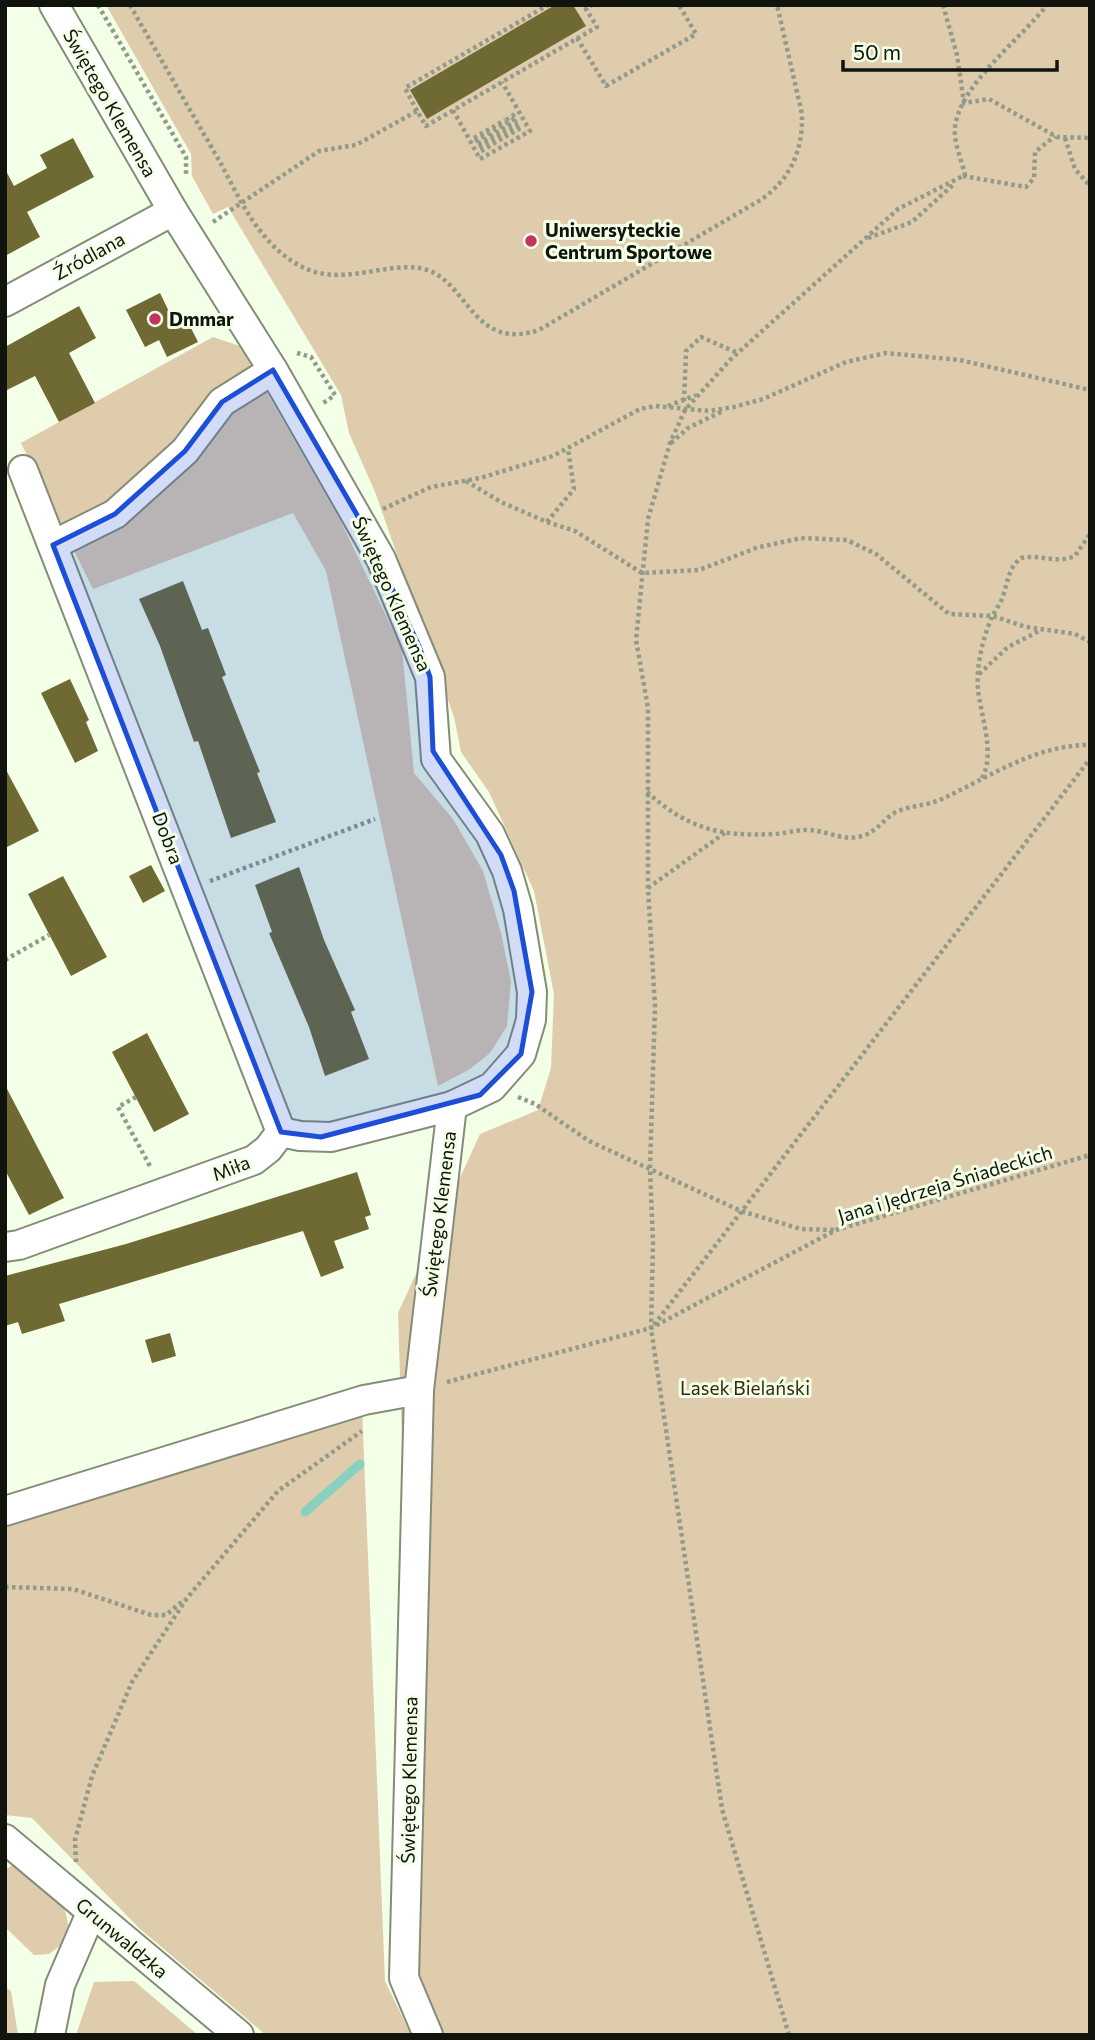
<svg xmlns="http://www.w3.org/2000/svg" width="1095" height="2040" font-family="Commissioner,sans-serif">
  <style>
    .green { fill: #dfccac }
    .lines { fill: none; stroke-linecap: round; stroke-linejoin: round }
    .stream { stroke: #89d0be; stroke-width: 9 }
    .building { fill: #6f6a33 }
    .street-casing { stroke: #838d77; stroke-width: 32 }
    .path { stroke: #929a89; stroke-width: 4.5; stroke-dasharray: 3.5 3.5; stroke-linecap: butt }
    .street { stroke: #fff; stroke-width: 28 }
    .marked { fill: #1d4ed8; fill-opacity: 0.2; stroke: #1d4ed8; stroke-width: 5; stroke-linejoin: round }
    .poi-dot { fill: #c33560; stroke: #f3ffe6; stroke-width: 2.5 }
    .labels { text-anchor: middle; stroke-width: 6; stroke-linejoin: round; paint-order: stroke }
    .street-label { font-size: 19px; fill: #10140c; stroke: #f3ffe6 }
    .poi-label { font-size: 19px; font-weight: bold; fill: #10140c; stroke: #f3ffe6; text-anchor: start }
    .park-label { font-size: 19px; fill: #362810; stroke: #f3ffe6 }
  </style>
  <rect width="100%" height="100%" fill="#f3ffe6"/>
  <g class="green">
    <polygon points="106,5 1090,5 1090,2035 443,2035 419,1975 398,1313 480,1134 538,1110 551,1068 554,994 534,891 489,792 461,752 454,717 375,492 349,433 341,395 228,207 213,214 192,176 191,154"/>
    <polygon points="213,337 240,346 340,520 402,649 414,773 453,819 483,871 501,933 511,981 507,1026 490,1053 470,1069 438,1086 326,571 293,513 93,589 21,443"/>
    <polygon points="362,1407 385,1981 411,2035 266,2035 140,1929 32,1818 5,1815 5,1507"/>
    <path d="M 22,1861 C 48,1887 72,1901 68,1940 L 49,1954 L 34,1955 L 5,1927 L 5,1869 Z"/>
    <polygon points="134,1981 198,2035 76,2035 94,1982"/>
    <polygon points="5,1987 11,1991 18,2035 5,2035"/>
  </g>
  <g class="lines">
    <polyline class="stream" points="305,1512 360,1464"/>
  </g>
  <g class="building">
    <polygon points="555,5 573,5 586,26 427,119 410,90"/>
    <polygon points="73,138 94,177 27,212 40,237 5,256 5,169 14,186 47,168 40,155"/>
    <polygon points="160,293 175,324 186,318 198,342 167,357 159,340 145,347 126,310"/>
    <polygon points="79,306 96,338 69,353 95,403 59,422 35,376 5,391 5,347"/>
    <polygon points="183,581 202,630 208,628 226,675 222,677 260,772 257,773 276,822 231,838 198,741 194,742 160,646 139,599"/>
    <polygon points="70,679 89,720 86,722 98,751 75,763 41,693"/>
    <polygon points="5,768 39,831 5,848"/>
    <polygon points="151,865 165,891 143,903 129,876"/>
    <polygon points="299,867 324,940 355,1010 351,1012 369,1059 325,1076 309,1027 269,933 272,932 255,885"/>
    <polygon points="63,876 107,957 71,976 28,894"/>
    <polygon points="147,1033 189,1114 154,1132 112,1052"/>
    <polygon points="5,1085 64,1198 29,1215 5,1170"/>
    <polygon points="357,1172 371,1215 365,1217 369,1229 334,1241 344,1268 321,1277 303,1231 59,1304 65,1321 22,1334 18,1322 5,1326 5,1276 126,1244"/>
    <polygon points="170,1333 176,1356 152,1363 145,1340"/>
  </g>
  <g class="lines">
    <g class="street-casing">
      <g id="street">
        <polyline points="54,5 173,211 273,370 381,559 430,677 436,759 490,834 507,871 518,909 532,992 531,1020 521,1054 492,1087 452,1106 331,1137 300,1136 281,1132"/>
        <polyline points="5,302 173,211"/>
        <polyline points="23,470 281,1132"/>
        <polyline points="53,545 115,514 185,451 222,402 273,370"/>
        <polyline points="5,1247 19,1245 254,1160 268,1149 281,1132"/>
        <polyline points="5,1511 364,1400 419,1390"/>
        <polyline points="5,1839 239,2035"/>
        <polyline points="50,2035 60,1985 91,1913"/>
        <polyline points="428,2035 404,1978 419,1390 452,1106"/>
      </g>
    </g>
    <g class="path">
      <polyline points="98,5 186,157 186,177"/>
      <path d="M 130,5 C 160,58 190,110 220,162 C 234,188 247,217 267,239 C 280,254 296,266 315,272 C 354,283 398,258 430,271 C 469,287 475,351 539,330 L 762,199 C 791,178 803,150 802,114 L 777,5"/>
      <polyline points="943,5 957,55 964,103 989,99 1057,137 1090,138"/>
      <polyline points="577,38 606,86 696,34 679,5"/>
      <polyline points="453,110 480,159 530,131 502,82"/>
      <polyline points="417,111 405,88 548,5"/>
      <polyline points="506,120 515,114"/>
      <polyline points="474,138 505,120"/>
      <polyline points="1065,138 1075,169 1090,186"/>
      <polyline points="475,141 517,117"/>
      <polyline points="478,144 518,120"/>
      <polyline points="479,147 520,124"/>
      <polyline points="481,151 522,127"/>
      <polyline points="963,176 1026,187 1034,178 1035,152 1055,136"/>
      <polyline points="213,222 319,151 356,145 417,111 426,126 597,27 586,9 592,5"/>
      <polyline points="868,238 912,222 954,184"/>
      <polyline points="297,353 311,357 335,395 322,404"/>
      <polyline points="684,401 686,351 701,337 738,353"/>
      <polyline points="668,406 696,395"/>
      <polyline points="671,443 688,428 723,411"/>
      <polyline points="466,481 501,502 547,522 574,489 568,449"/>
      <polyline points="383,509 431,487 480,478 553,456 640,409 655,406 709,411 734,407 763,399 846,362 886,353 960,360 1090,390"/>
      <polyline points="547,522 575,531 642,573 699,570 756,548 801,538 847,540 876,554 949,614 993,616 1026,627 1075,634 1090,642"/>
      <polyline points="979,674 1008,647 1039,631"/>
      <path d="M 982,778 C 996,754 980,713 978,689 C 976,666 983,636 993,615 C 996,609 1001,603 1003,596 C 1008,582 1008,568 1021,558 C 1040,554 1056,564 1075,556 L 1090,534"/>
      <path d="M 647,792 C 687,828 719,837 773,834 C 784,834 794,830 805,830 C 824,829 842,842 862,836 C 877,832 883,819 896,812 C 911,805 927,806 942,799 C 989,777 1037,744 1090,745"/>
      <polyline points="210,881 375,819"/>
      <polyline points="648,888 726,832"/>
      <polyline points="5,960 49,935"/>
      <polyline points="136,1097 118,1107 151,1168"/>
      <polyline points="518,1097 535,1104 589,1141 741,1211 801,1229 835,1230"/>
      <polyline points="654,1325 1090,759"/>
      <polyline points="447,1382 651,1328 836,1230 1090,1155"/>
      <polyline points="5,1587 73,1589 151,1615 166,1615 183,1601"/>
      <polyline points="76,1862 75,1840 92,1776 132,1682 187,1598 278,1491 362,1431"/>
      <path d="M 789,2035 L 722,1809 L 651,1328 L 653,1244 L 650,1168 L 655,1007 L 648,888 L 648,708 L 636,640 L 648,519 L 670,443 L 685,410 L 731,359 L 898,209 L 965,175 C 962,161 953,141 955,127 C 960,84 1021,39 1047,5"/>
    </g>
    <use href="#street" class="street"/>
  </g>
  <path class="marked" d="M 273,370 L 360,520 L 419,646 L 430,677 L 433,751 L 501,855 L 514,891 L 532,992 L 521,1054 L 480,1095 L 321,1137 L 281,1132 L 53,545 L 115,514 L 185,451 L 222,402 Z"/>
  <g class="poi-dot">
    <circle cx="531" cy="241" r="7"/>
    <circle cx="155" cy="319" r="7"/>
  </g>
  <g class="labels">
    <g class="street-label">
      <text transform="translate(110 103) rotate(60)" y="7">Świętego Klemensa</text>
      <text transform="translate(89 256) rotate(-29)" y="7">Źródlana</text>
      <text transform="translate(392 594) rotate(66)" y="7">Świętego Klemensa</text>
      <text transform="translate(168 838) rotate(69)" y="7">Dobra</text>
      <text transform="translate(231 1168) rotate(-21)" y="7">Miła</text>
      <text transform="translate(945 1184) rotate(-17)" y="7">Jana i Jędrzeja Śniadeckich</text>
      <text transform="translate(439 1214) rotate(-83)" y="7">Świętego Klemensa</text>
      <text transform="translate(409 1780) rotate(-89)" y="7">Świętego Klemensa</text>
      <text transform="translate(122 1938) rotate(40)" y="7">Grunwaldzka</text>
    </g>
    <g class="poi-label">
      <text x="545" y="237">Uniwersyteckie<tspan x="545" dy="22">Centrum Sportowe</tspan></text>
      <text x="169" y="326">Dmmar</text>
    </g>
    <g class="park-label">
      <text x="745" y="1395">Lasek Bielański</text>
    </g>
  </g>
  <rect width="1095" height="2040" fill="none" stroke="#10140c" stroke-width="14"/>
  <path d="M843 60v10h214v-10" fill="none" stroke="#10140c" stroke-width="3.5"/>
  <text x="853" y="60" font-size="21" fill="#10140c" stroke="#f3ffe6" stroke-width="5" paint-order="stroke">50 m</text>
</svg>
